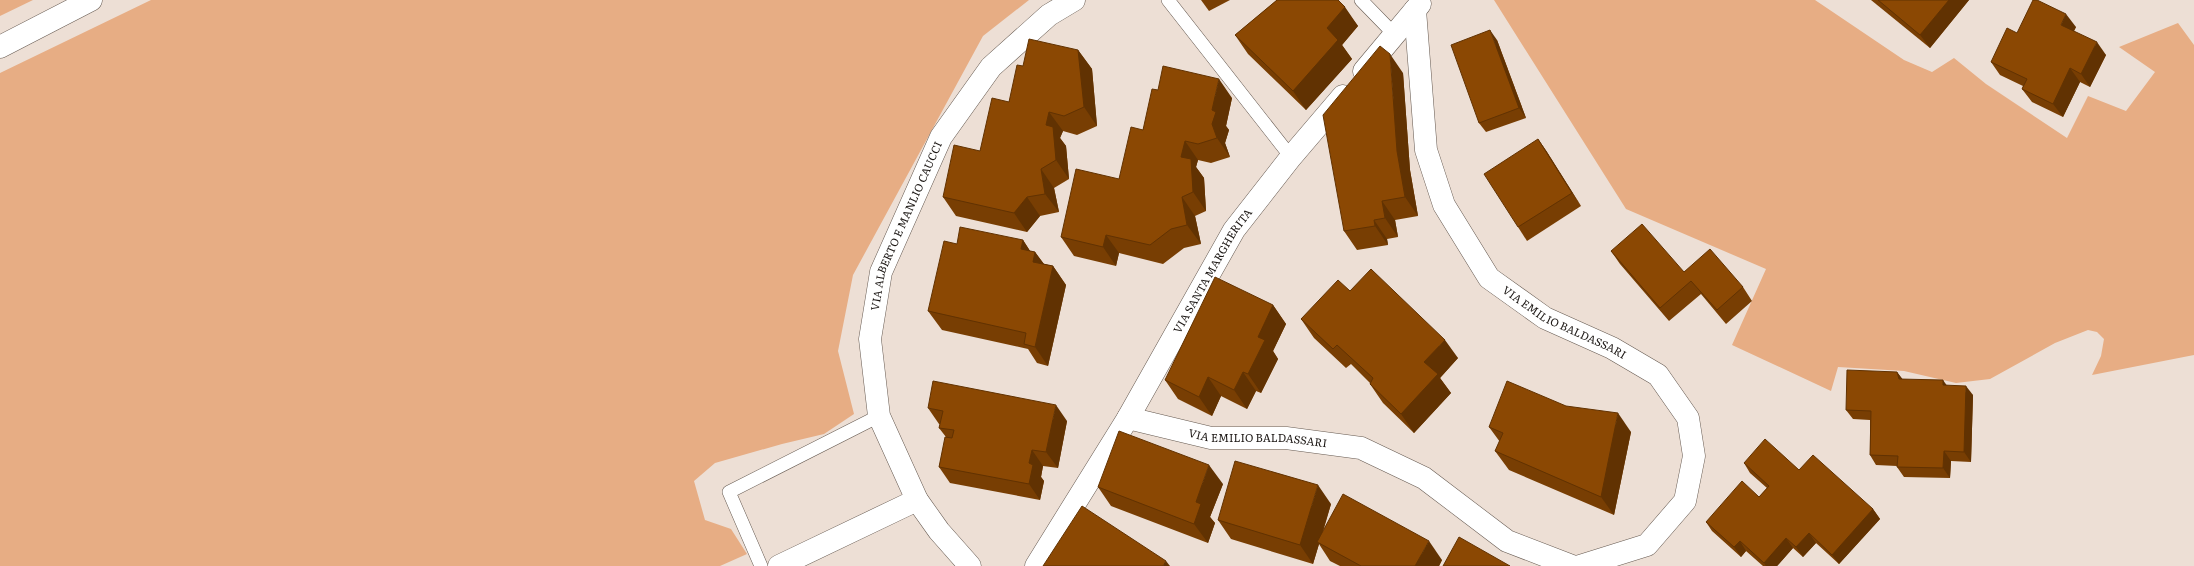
<svg xmlns="http://www.w3.org/2000/svg" width="2194" height="566" font-family="Literata,serif">
  <style>
    .green { fill: #e7ad84 }
    .lines { fill: none; stroke-linecap: round; stroke-linejoin: round }
    .lane-casing { stroke: #665a51; stroke-width: 14 }
    .street-casing { stroke: #665a51; stroke-width: 23 }
    .secondary-casing { stroke: #665a51; stroke-width: 23 }
    .lane { stroke: #fff; stroke-width: 13 }
    .street { stroke: #fff; stroke-width: 22 }
    .secondary { stroke: #fff; stroke-width: 22 }
    .wall { fill: #783e03 }
    .shaded-wall { fill: #613202 }
    .building { fill: #8b4803; stroke: #613202 }
    .labels { text-anchor: middle; stroke-width: 4; stroke-linejoin: round; paint-order: stroke }
    .street-label { font-size: 11px; fill: #1d1815; stroke: #fff }
  </style>
  <rect width="100%" height="100%" fill="#eddfd5"/>
  <g class="green">
    <polygon points="0,0 33,0 0,16"/>
    <polygon points="151,0 1029,0 983,36 853,275 838,351 854,414 824,434 782,444 715,463 694,481 705,520 731,529 747,554 720,566 0,566 0,73"/>
    <polygon points="1494,0 1815,0 1904,60 1932,72 1954,58 1986,84 2067,138 2088,96 2126,111 2155,72 2119,47 2178,23 2194,45 2194,355 2092,375 2101,356 2104,339 2097,332 2088,330 2055,343 1990,379 1956,383 1904,371 1838,367 1831,391 1732,345 1766,269 1626,209"/>
  </g>
  <g class="lines">
    <g class="lane-casing">
      <g id="lane">
        <polyline points="1168,0 1291,157"/>
        <polyline points="1361,0 1395,35"/>
        <polyline points="761,566 729,492 879,416"/>
      </g>
    </g>
    <g class="street-casing">
      <g id="street">
        <path id="s1" d="M 1415,10 L 1426,150 L 1444,205 L 1489,278 L 1545,318 L 1612,348 L 1658,375 L 1688,418 L 1694,456 L 1685,501 L 1647,545 L 1580,566"/>
        <polyline points="1364,71 1420,4"/>
        <path id="s2" d="M 1128,418 L 1211,438 L 1286,438 L 1361,448 L 1424,478 L 1507,541 L 1572,566"/>
        <polyline points="779,566 917,500"/>
        <path id="s3" d="M 1036,566 L 1128,418 L 1234,230 L 1291,157 L 1343,96"/>
      </g>
    </g>
    <g class="secondary-casing">
      <g id="secondary">
        <polyline points="0,47 91,0"/>
        <path id="s4" d="M 970,566 L 939,531 L 917,500 L 879,416 L 870,339 L 881,272 L 941,137 L 991,67 L 1049,15 L 1074,0"/>
      </g>
    </g>
    <use href="#lane" class="lane"/>
    <use href="#street" class="street"/>
    <use href="#secondary" class="secondary"/>
  </g>
  <g class="wall">
    <polygon points="1201,0 1230,0 1209,11"/>
    <polygon points="1276,0 1338,0 1358,26 1342,45 1352,59 1306,110 1248,54 1235,35 1276,1"/>
    <polygon points="1871,0 1969,0 1930,48"/>
    <polygon points="2076,27 2074,31 2106,55 2090,87 2080,82 2063,117 2032,102 2022,89 2023,86 2000,75 1991,62 2017,33"/>
    <polygon points="1497,40 1526,118 1486,132 1479,123"/>
    <polygon points="1078,50 1092,69 1097,126 1077,135 1063,131 1060,138 1066,146 1069,179 1054,188 1059,212 1040,216 1027,232 956,216 943,197 980,151 1009,102 1023,66"/>
    <polygon points="1403,73 1410,170 1418,216 1395,220 1398,237 1387,239 1388,245 1357,250 1344,231"/>
    <polygon points="1158,90 1232,98 1226,126 1229,130 1225,143 1230,157 1211,163 1198,160 1196,167 1204,178 1206,211 1195,216 1201,244 1184,248 1163,264 1119,253 1116,266 1074,256 1061,237 1119,179 1143,130"/>
    <polygon points="1538,139 1547,152 1581,206 1527,241 1518,227"/>
    <polygon points="1023,240 1030,251 1035,252 1044,264 1053,266 1066,285 1048,366 1037,363 1028,349 942,330 928,311 957,244"/>
    <polygon points="1611,251 1684,272 1743,287 1752,301 1726,324 1701,294 1669,321 1620,264"/>
    <polygon points="1350,291 1458,358 1440,378 1451,393 1414,433 1383,403 1370,384 1370,383 1351,364 1346,368 1314,338 1301,319"/>
    <polygon points="1273,305 1286,324 1273,351 1278,359 1261,393 1256,391 1247,409 1221,396 1212,416 1178,399 1165,380"/>
    <polygon points="1897,372 1902,379 1946,385 1973,395 1971,462 1951,461 1950,478 1904,477 1897,467 1897,466 1876,465 1870,455 1870,420 1853,419 1846,410"/>
    <polygon points="1566,406 1631,432 1614,515 1509,470 1495,451 1500,442 1489,427"/>
    <polygon points="928,408 1067,421 1058,468 1043,466 1041,477 1044,481 1040,500 950,483 939,467 946,437 939,428 940,424 939,424"/>
    <polygon points="1744,463 1799,470 1873,509 1880,519 1839,564 1816,543 1803,557 1793,548 1777,566 1763,566 1746,551 1741,557 1712,531 1706,522 1759,497 1767,488 1750,473"/>
    <polygon points="1223,484 1210,517 1215,523 1208,543 1111,506 1098,487"/>
    <polygon points="1331,504 1323,532 1442,560 1439,566 1340,566 1330,561 1319,544 1313,564 1231,539 1218,520"/>
  </g>
  <g class="shaded-wall">
    <polygon points="1949,0 1969,0 1930,48 1920,35"/>
    <polygon points="1345,7 1358,26 1342,45 1352,59 1306,110 1293,91 1327,28"/>
    <polygon points="2066,14 2076,27 2070,38 2061,25"/>
    <polygon points="1490,30 1497,40 1526,118 1519,108"/>
    <polygon points="2097,42 2106,55 2090,87 2081,74"/>
    <polygon points="1078,50 1092,69 1097,126 1084,107"/>
    <polygon points="1390,54 1403,73 1410,170 1418,216 1405,197 1397,151"/>
    <polygon points="2070,68 2080,82 2063,117 2053,104"/>
    <polygon points="1219,79 1232,98 1226,126 1229,130 1225,143 1230,157 1217,138 1212,124 1212,110"/>
    <polygon points="1049,112 1063,131 1060,138 1066,146 1069,179 1056,160 1046,125"/>
    <polygon points="1538,139 1547,152 1581,206 1572,193"/>
    <polygon points="1185,141 1198,160 1196,167 1204,178 1206,211 1193,192 1181,157"/>
    <polygon points="1041,169 1054,188 1059,212 1045,194"/>
    <polygon points="1027,197 1040,216 1027,232 1014,213"/>
    <polygon points="1182,197 1195,216 1201,244 1187,225"/>
    <polygon points="1382,201 1395,220 1398,237 1385,218"/>
    <polygon points="1374,220 1387,239 1388,245 1375,226"/>
    <polygon points="1106,235 1119,253 1116,266 1103,247"/>
    <polygon points="1023,240 1034,257 1035,252 1049,271 1047,281 1021,249"/>
    <polygon points="1053,266 1066,285 1048,366 1035,347"/>
    <polygon points="1273,305 1286,324 1273,351 1278,359 1261,393 1248,374 1258,337"/>
    <polygon points="1445,340 1458,358 1440,378 1451,393 1414,433 1401,414 1424,362"/>
    <polygon points="1243,372 1256,391 1247,409 1234,390"/>
    <polygon points="1897,372 1904,381 1899,379"/>
    <polygon points="1208,377 1221,396 1212,416 1199,397"/>
    <polygon points="1943,380 1950,390 1943,385"/>
    <polygon points="1966,386 1973,395 1971,462 1964,452"/>
    <polygon points="1056,405 1067,421 1058,468 1046,452"/>
    <polygon points="1618,413 1631,432 1614,515 1601,497"/>
    <polygon points="1032,450 1043,466 1041,477 1044,481 1040,500 1029,484 1029,463"/>
    <polygon points="1944,451 1951,461 1950,478 1943,468"/>
    <polygon points="1209,465 1223,484 1210,517 1215,523 1208,543 1194,524 1196,502"/>
    <polygon points="1318,485 1331,504 1319,543 1317,542 1319,544 1313,564 1300,545"/>
    <polygon points="1873,509 1880,519 1839,564 1832,555"/>
    <polygon points="1809,533 1816,543 1803,557 1796,547"/>
    <polygon points="1786,538 1793,548 1777,566 1766,566 1764,563"/>
    <polygon points="1429,541 1442,560 1439,566 1415,566"/>
    <polygon points="1740,541 1746,551 1741,557 1734,547"/>
    <polygon points="1166,561 1170,566 1163,566"/>
  </g>
  <g class="building">
    <polygon points="1277,0 1338,0 1345,7 1327,28 1338,40 1293,91 1235,35"/>
    <polygon points="1878,0 1949,0 1920,35"/>
    <polygon points="2033,0 2037,0 2066,14 2061,25 2097,42 2081,74 2070,68 2053,104 2022,89 2027,79 1991,62 2007,28 2017,33"/>
    <polygon points="1490,30 1519,108 1479,123 1451,45"/>
    <polygon points="1029,39 1078,50 1084,107 1064,116 1049,112 1046,125 1053,127 1056,160 1041,169 1045,194 1027,197 1014,213 943,197 954,145 980,151 992,98 1009,102 1017,65 1023,66"/>
    <polygon points="1380,46 1390,54 1397,151 1405,197 1382,201 1385,218 1374,220 1375,226 1344,231 1323,115"/>
    <polygon points="1163,66 1219,79 1212,110 1216,112 1212,124 1217,138 1198,144 1185,141 1181,157 1191,159 1193,192 1182,197 1187,225 1171,229 1150,245 1106,235 1103,247 1061,237 1076,169 1119,179 1131,127 1143,130 1152,89 1158,90"/>
    <polygon points="1538,139 1572,193 1518,227 1484,174"/>
    <polygon points="1642,224 1684,272 1710,249 1743,287 1717,310 1691,281 1660,308 1611,251"/>
    <polygon points="960,227 1023,240 1021,249 1035,252 1033,262 1053,266 1035,347 1024,344 1026,333 928,311 944,241 957,244"/>
    <polygon points="1371,269 1445,340 1424,362 1438,374 1401,414 1370,384 1373,378 1337,345 1333,349 1301,319 1338,280 1350,291"/>
    <polygon points="1215,277 1273,305 1258,337 1265,340 1248,374 1243,372 1234,390 1208,377 1199,397 1165,380"/>
    <polygon points="1847,370 1897,372 1899,379 1943,380 1943,385 1966,386 1964,452 1944,451 1943,468 1897,467 1898,456 1870,455 1871,411 1846,410"/>
    <polygon points="933,381 1056,405 1046,452 1032,450 1029,463 1033,465 1029,484 939,467 945,437 952,438 954,430 939,428 943,411 928,408"/>
    <polygon points="1507,381 1566,406 1618,413 1601,497 1495,451 1503,433 1489,427"/>
    <polygon points="1119,431 1209,465 1196,502 1201,504 1194,524 1098,487"/>
    <polygon points="1765,439 1799,470 1813,455 1873,509 1832,555 1809,533 1796,547 1786,538 1764,563 1740,541 1734,547 1706,522 1742,481 1759,497 1769,486 1744,463"/>
    <polygon points="1235,461 1318,485 1300,545 1218,520"/>
    <polygon points="1343,494 1429,541 1415,566 1361,566 1317,542"/>
    <polygon points="1082,506 1166,561 1163,566 1043,566"/>
    <polygon points="1459,537 1510,566 1443,566"/>
  </g>
  <g class="labels">
    <g class="street-label">
      <text dy="4" stroke="none"><textPath href="#s4" startOffset="374">VIA ALBERTO E MANLIO CAUCCI</textPath></text>
      <text dy="4" stroke="none"><textPath href="#s3" startOffset="344">VIA SANTA MARGHERITA</textPath></text>
      <text dy="4" stroke="none"><textPath href="#s1" startOffset="372">VIA EMILIO BALDASSARI</textPath></text>
      <text dy="4" stroke="none"><textPath href="#s2" startOffset="132">VIA EMILIO BALDASSARI</textPath></text>
    </g>
  </g>
</svg>
